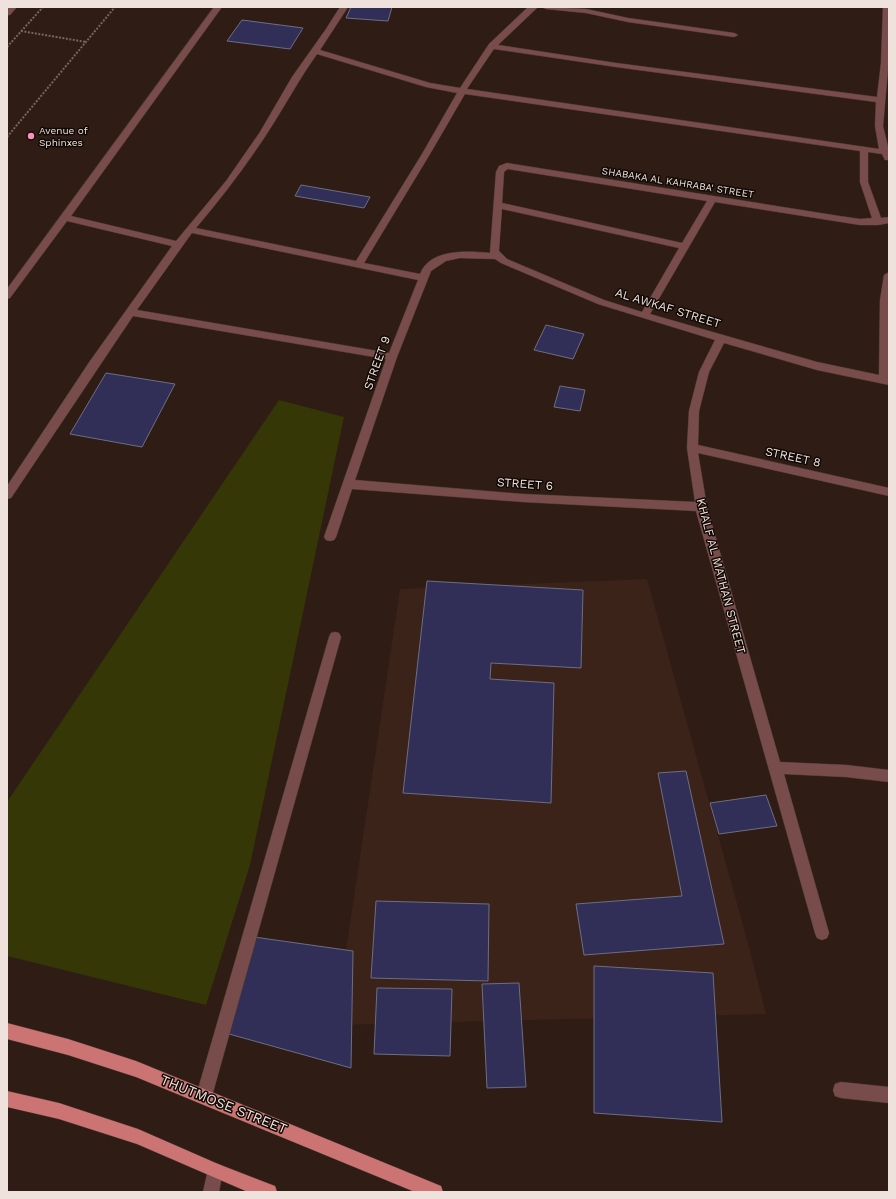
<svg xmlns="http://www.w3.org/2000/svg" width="896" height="1199" font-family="'Work Sans',sans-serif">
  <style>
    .built { fill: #3c2319 }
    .green { fill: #353707 }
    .building { fill: #312f57; stroke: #6d6e82 }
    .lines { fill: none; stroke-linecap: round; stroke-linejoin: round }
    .minor-casing { stroke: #4a3931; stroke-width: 1 }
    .major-casing { stroke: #4a3931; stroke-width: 1 }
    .path { stroke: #76665f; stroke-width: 2; stroke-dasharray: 2 1.5; stroke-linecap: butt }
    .minor { fill: #774c4b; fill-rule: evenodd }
    .major { fill: #cb7473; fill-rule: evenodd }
    .poi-dot { fill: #fe8ebb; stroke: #110906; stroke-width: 1.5 }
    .labels { text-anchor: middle; stroke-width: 3; stroke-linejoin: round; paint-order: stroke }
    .far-poi-label { font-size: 10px; fill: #efe2dc; stroke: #110906; text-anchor: start }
    .far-street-label { font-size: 10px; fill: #efe2dc; stroke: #110906 }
    .street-label { font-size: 12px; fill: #efe2dc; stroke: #110906 }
    .near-street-label { font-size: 14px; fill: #efe2dc; stroke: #110906 }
  </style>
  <rect width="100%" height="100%" fill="#2f1d15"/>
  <polygon class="built" points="647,579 746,936 766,1014 335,1025 400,589"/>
  <polygon class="green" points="279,400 344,417 250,865 206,1005 7,956 7,802"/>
  <g class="building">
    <polygon points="351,7 392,7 388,21 346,18"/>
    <polygon points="242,20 303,28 290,49 227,41"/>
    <polygon points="301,185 370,197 364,208 295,196"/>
    <polygon points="546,325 584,334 573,359 534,350"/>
    <polygon points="106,373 175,384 142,447 70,434"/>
    <polygon points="560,386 585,390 580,411 554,407"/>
    <polygon points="427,581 583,590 581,668 491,663 490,679 554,683 551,803 403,793"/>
    <polygon points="686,771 724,944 584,955 576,904 682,896 658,773"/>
    <polygon points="766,795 777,826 719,834 710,803"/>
    <polygon points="376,901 489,904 488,981 371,978"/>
    <polygon points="254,937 353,951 351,1068 229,1034"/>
    <polygon points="594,966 713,973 722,1122 594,1113"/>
    <polygon points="519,983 526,1087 487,1088 482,984"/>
    <polygon points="377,988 452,989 450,1056 374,1054"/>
  </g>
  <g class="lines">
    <g class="minor-casing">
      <g id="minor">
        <polygon points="9,7 17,7 10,15 7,15 7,9"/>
        <path d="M 214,7 L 222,7 L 71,216 L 176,241 L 226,181 L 260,132 L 292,77 L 326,29 L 340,7 L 348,7 L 320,50 L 430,83 L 460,88 L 489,44 L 528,7 L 538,7 L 498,45 L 616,63 L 877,97 L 881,63 L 883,7 L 889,7 L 889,58 L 883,126 L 889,151 L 889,160 L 885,160 L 882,154 L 868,152 L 868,182 L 881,218 L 889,217 L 889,223 L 878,225 L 860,225 L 715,202 L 650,314 L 817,362 L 879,375 L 880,300 L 884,275 L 889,272 L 889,385 L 817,370 L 724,343 L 709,372 L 699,411 L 698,445 L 889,488 L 889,496 L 698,453 L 707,507 L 780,762 L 846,765 L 889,770 L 889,782 L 846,777 L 784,774 L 829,933 L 827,938 L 822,940 L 817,938 L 815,933 L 696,511 L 523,502 L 352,489 L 336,537 L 334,540 L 330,541 L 326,540 L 324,537 L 386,359 L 133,316 L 11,498 L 7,499 L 7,486 L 90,361 L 172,246 L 67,221 L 10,298 L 7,299 L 7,289 ZM 494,49 L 616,67 L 876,102 L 875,126 L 879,149 L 467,89 ZM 317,54 L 426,87 L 457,93 L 422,154 L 356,261 L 196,228 C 222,197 246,166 268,132 C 285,106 299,79 317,54 ZM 465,94 L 860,151 L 860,182 L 872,218 L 860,219 L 839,216 L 507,163 L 499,166 L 496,172 L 490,253 C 468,251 430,248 420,274 L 364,263 L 430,154 ZM 508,169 L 707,201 L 682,243 L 502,203 L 504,172 ZM 502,209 L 679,248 L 642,312 L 604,300 L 507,259 L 499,251 ZM 192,233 L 418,280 L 389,353 L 137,310 ZM 460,258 L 495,259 L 501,263 L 598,304 L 715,340 L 699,372 L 689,411 L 687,448 L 695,502 L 523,494 L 355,480 L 397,357 L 431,271 L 446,261 Z"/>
        <polygon points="542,7 586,9 628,18 734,33 738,35 734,37 628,22 586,13 546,9"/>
        <polygon points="335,632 339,633 341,637 212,1096 210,1102 204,1104 198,1102 196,1096 329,637 331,633"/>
        <polygon points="841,1082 889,1087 889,1103 841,1098 835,1096 833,1090 835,1084"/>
        <polygon points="215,1163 221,1165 223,1171 219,1192 203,1192 209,1165"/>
      </g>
    </g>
    <g class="major-casing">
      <g id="major">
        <polygon points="7,1023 68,1039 136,1061 441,1186 443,1192 415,1192 136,1077 68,1055 7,1039"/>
        <polygon points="7,1091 59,1103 138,1129 218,1164 275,1186 277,1192 248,1192 137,1144 59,1119 7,1107"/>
      </g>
    </g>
    <g class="path">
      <polyline points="21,31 86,42"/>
      <polyline points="7,47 43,7"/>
      <polyline points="7,137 115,7"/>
    </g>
    <use href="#minor" class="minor"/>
    <use href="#major" class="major"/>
  </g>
  <circle class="poi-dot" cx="31" cy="136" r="4"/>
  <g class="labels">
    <g class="far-poi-label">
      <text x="39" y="134">Avenue of<tspan x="39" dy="12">Sphinxes</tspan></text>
    </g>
    <g class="far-street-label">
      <text transform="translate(678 182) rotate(9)" y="4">SHABAKA AL KAHRABA' STREET</text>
    </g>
    <g class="street-label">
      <text transform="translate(668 308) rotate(17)" y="4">AL AWKAF STREET</text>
      <text transform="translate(377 363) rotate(-70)" y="4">STREET 9</text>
      <text transform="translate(793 457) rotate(12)" y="4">STREET 8</text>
      <text transform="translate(525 484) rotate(4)" y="4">STREET 6</text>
      <text transform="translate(721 576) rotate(75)" y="4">KHALF AL MATHAN STREET</text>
    </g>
    <g class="near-street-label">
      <text transform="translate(224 1104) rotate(22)" y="5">THUTMOSE STREET</text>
    </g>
  </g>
  <rect width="896" height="1199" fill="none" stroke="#efe2dc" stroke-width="16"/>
</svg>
